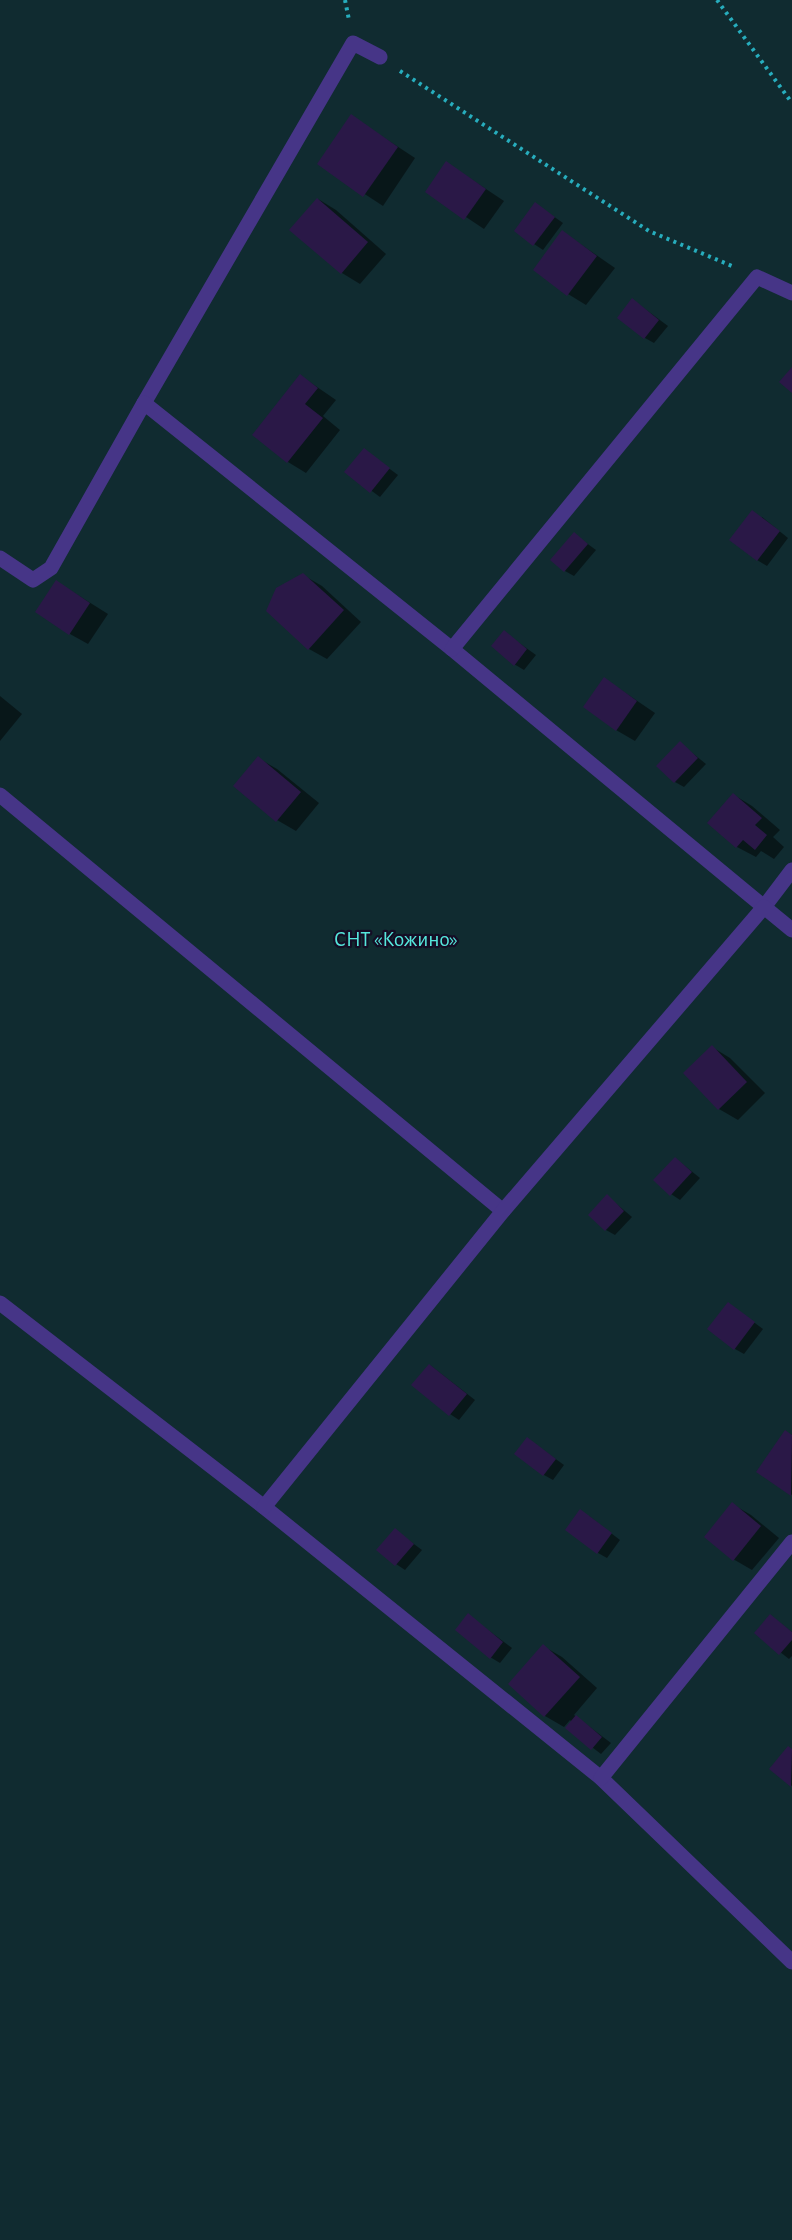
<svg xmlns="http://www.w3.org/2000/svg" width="792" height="2240" font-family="'Alegreya Sans',sans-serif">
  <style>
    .green { fill: #102b30 }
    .shadow { fill: #0007 }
    .building { fill: #2a1847 }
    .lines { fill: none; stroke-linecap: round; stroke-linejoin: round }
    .path { stroke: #27adbd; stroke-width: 4; stroke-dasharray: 3 4.5; stroke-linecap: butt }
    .service { stroke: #463587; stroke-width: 15 }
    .labels { text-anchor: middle; stroke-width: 4.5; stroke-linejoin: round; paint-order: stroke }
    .park-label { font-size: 21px; fill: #55e7dc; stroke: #150d25 }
  </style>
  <rect width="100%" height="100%" fill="#150d25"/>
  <rect class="green" x="0" y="0" width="792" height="2240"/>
  <g class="shadow">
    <polygon points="351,116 415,158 383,206 319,164"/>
    <polygon points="447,163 504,201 484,229 427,191"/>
    <polygon points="318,199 336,210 386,254 360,284 342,273"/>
    <polygon points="536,204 563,223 543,250 534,244"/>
    <polygon points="563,232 615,268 586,305 568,294"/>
    <polygon points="633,300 668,326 654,343 645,338"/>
    <polygon points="301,376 336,400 323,416 340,430 306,473 288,462"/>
    <polygon points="364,450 398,475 380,497 346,472"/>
    <polygon points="762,517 788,538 767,566 757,560"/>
    <polygon points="574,534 596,550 574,576 565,571"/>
    <polygon points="303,575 322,586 361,622 327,659 309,649"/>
    <polygon points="57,582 108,614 88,644 70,634"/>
    <polygon points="504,632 536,655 524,670 514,664"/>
    <polygon points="605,679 655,713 635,741 616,730"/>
    <polygon points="0,696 22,714 0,741"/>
    <polygon points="680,743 706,764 684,787 675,782"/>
    <polygon points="258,758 277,769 319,803 296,831 277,820"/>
    <polygon points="734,795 752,806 780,830 773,837 784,847 774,859 761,851 756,857 737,847"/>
    <polygon points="712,1047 730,1058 765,1093 738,1120 719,1109"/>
    <polygon points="675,1158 700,1178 680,1200 671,1194"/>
    <polygon points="607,1196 632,1217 615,1235 606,1230"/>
    <polygon points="728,1303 763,1329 744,1354 735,1349"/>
    <polygon points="430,1365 475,1400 459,1420 450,1414"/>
    <polygon points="785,1432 792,1435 792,1495 758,1471"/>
    <polygon points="528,1439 564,1465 553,1480 544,1475"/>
    <polygon points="732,1504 751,1515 779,1538 752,1570 733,1559"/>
    <polygon points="589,1516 620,1540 607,1558 598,1553"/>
    <polygon points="395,1530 422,1550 405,1570 396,1564"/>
    <polygon points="468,1615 512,1648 500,1663 490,1657"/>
    <polygon points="771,1616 792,1632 792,1656 789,1659 756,1633"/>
    <polygon points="543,1646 562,1657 597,1688 574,1715 611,1743 601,1754 567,1728 572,1722 570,1720 564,1727 545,1716 510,1684"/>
    <polygon points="789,1748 792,1750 792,1786 771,1769"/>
  </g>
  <g class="building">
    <polygon points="351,114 398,147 363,197 317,164"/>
    <polygon points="446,161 486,189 464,220 425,192"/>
    <polygon points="317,198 368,242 341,274 289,230"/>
    <polygon points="535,202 555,217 533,246 514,231"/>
    <polygon points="562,230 597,256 567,296 533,270"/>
    <polygon points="632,298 659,320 644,339 617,318"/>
    <polygon points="792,367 792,393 779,382"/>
    <polygon points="300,374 318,388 305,404 323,418 287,463 252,435"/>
    <polygon points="364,448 390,468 370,493 344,472"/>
    <polygon points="752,510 780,531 757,561 729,540"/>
    <polygon points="574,532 588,544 564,572 550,560"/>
    <polygon points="303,573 344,610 308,650 266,611 276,588"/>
    <polygon points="56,580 90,603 69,635 35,612"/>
    <polygon points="504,630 527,649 514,666 491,646"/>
    <polygon points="604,677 637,701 616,731 583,707"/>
    <polygon points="680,741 698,758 674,783 656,766"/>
    <polygon points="258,756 301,792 276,822 233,786"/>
    <polygon points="733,793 762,818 755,825 767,835 755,850 743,840 736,848 707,823"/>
    <polygon points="712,1045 747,1082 718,1110 683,1073"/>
    <polygon points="675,1157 692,1172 670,1196 653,1180"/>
    <polygon points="607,1194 624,1211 605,1231 588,1215"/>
    <polygon points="728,1302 755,1322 734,1350 707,1329"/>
    <polygon points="429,1364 467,1394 449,1416 411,1385"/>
    <polygon points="785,1430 792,1435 791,1496 756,1472"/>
    <polygon points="527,1437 556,1459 543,1476 514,1454"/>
    <polygon points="732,1502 761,1526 733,1561 704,1537"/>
    <polygon points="580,1509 612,1533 597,1554 565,1530"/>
    <polygon points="395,1528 414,1544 395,1566 376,1550"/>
    <polygon points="468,1613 503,1642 490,1659 455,1630"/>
    <polygon points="770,1614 792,1632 792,1640 779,1655 754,1633"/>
    <polygon points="543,1644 580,1677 544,1717 508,1684"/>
    <polygon points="576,1715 602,1737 591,1750 565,1728"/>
    <polygon points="788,1746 792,1749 791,1787 769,1769"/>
  </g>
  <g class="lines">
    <g class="path">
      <polyline points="345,0 349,20"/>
      <polyline points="717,0 792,103"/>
      <polyline points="400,71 649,231 732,266"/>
    </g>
    <g class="service">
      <polyline points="144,403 353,43 380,57"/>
      <polyline points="0,558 33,580 51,568 144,403 452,649 764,907 792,870"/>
      <polyline points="452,649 757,277 792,293"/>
      <polyline points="0,795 503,1211"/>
      <polyline points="0,1303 264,1507 601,1778 792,1962"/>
      <polyline points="264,1507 503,1211 764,907 792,930"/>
      <polyline points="601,1778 792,1542"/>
    </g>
  </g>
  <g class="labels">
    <g class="park-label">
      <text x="396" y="946">СНТ «Кожино»</text>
    </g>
  </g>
</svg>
